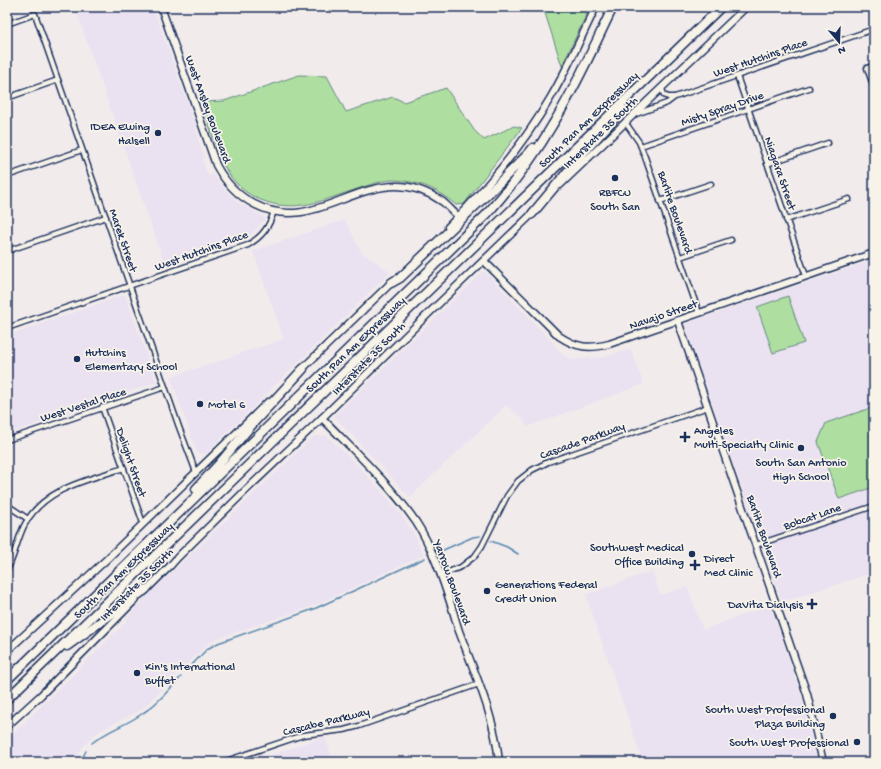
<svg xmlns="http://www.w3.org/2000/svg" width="881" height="769" font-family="'Gochi Hand',sans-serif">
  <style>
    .built { fill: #eae1f1 }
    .green { fill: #aedfa0; stroke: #64877f }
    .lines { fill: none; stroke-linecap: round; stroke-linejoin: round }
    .stream { stroke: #5887ad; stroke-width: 1.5 }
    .street-casing { stroke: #1b2f5e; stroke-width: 7 }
    .secondary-casing { stroke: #1b2f5e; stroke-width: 9 }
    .highway-casing { stroke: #1b2f5e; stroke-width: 11 }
    .street { stroke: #f7f3e8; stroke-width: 4 }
    .secondary { stroke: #f7f3e8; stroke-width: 6 }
    .highway { stroke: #f7f3e8; stroke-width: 8 }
    .poi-dot { fill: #1b2f5e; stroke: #f7f3e8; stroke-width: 1.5 }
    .labels { text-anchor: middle; stroke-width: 3.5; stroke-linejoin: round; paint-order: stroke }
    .street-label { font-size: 12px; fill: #1b2f5e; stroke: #f7f3e8 }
    .poi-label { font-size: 12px; fill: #1b2f5e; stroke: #f7f3e8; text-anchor: start }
  </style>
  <rect width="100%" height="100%" fill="#f1ebec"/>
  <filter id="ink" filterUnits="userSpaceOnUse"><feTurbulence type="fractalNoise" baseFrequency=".025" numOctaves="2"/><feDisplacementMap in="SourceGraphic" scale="8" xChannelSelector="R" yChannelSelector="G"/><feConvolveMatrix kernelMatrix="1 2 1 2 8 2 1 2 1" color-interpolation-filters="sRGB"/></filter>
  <g filter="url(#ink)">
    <g class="built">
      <polygon points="75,7 153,7 196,127 198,140 204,157 202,159 208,176 213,174 218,182 237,202 265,218 265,220 246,239 230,246 220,248 204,253 202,249 164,262"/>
      <polygon points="345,220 361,252 390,272 205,454 197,453 171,377 284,339 253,251"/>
      <polygon points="874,260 874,572 782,602 685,324"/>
      <polygon points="484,271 551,341 564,356 573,360 603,357 631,349 643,384 527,427 522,418 506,405 410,497 334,416"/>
      <polygon points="125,295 156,382 7,434 7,336"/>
      <polygon points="314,436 327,436 361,469 388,499 404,519 415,536 423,555 315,605 213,640 206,645 141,710 107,727 93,735 82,748 74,762 7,762 7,747 15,732 124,624 133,610"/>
      <polygon points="652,571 660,595 687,587 703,630 770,605 801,695 817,762 643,762 586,595"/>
      <polygon points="325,737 333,762 250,762"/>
    </g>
    <g class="green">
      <polygon points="543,7 590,7 562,66"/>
      <path d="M 299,75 L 327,76 L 346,112 L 393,97 L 404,102 L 446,88 L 474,130 L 484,140 L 514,126 L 522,128 L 464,204 L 456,205 C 451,201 446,197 441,194 C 429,185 407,180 392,180 C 380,181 369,185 357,189 C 323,200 296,214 261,200 C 247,195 234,183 227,171 C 215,150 210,125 202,102 L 224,101 Z"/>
      <polygon points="788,296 804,343 773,353 757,307"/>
      <polygon points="874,407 874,487 839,499 818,442 826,423"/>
    </g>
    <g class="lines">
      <g class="stream">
        <polyline points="491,541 507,547 518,554"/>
        <polyline points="441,551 473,537 480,536"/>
        <polyline points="187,670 207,649 218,643 314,609 425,558"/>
        <path d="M 92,743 C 108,730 127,725 143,713 C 158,704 169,689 181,677"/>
        <polyline points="80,762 86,751"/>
      </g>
      <g class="street-casing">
        <g id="street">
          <polyline points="7,24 35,14 179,427 196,472"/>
          <polyline points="874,65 867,68 874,88"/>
          <polyline points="737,76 806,276"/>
          <polyline points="662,88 664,95 668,97 674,97"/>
          <polyline points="7,98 58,80"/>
          <polyline points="636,114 667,103 675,97 874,29"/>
          <polyline points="625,122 639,142 645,157 699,313"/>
          <polyline points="641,146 809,88"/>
          <polyline points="767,164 828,143"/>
          <polyline points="7,176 82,150"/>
          <polyline points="660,201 711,184"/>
          <polyline points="786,220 849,199"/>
          <polyline points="7,251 106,217"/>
          <polyline points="680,257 731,240"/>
          <path d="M 7,328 L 248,245 C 263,236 269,227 274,211"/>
          <polyline points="102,407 143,523"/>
          <polyline points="7,440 165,387"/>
          <polyline points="7,505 28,519"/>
          <polyline points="756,545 874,506"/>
          <path d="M 7,570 C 15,556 17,539 25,524 C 45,488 87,480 124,468"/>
          <polyline points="440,575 461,567 475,556 482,546 507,496 518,481 532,470 548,462 708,407"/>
          <polyline points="223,762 303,735 344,730 359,726 479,684"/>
        </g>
      </g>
      <g class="secondary-casing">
        <g id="secondary">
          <path d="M 161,7 L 216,165 C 225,182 237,195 254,204 C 307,232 346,186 397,186 C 413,186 430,193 443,202 C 448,206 453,212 458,216"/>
          <polyline points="560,185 746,7"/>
          <path d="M 448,227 C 487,188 523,145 551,97 C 568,68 581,37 596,7"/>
          <path d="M 484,261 L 559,336 C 577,348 589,349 609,344 L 874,253"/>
          <polyline points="678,321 799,671 807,694 823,762"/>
          <polyline points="300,371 394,280"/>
          <path d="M 322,418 C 354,451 389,483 416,522 C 432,546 444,583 453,611 C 455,618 457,625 459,631 C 475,674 495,717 499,762"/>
          <polyline points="144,592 170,566 178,557 245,491 322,418 428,314 534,212"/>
          <polyline points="7,651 107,559 268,402"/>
          <polyline points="7,726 41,695 134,601"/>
        </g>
      </g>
      <g class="highway-casing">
        <g id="highway">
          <polyline points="532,214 583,153 623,109"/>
          <polyline points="391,283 400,278 495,187 529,153 533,148"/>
          <polyline points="196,489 218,465 256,420 303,369"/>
          <polyline points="67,646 146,589"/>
          <path d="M 7,680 L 486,215 C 511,187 534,157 553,124 C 576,87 594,46 613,7"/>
          <polyline points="7,699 721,7"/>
        </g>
      </g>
      <use href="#street" class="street"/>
      <use href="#secondary" class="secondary"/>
      <use href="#highway" class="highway"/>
    </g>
  </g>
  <g class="poi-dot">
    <circle cx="158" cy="133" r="4"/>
    <circle cx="615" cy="178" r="4"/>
    <circle cx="77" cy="359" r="4"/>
    <circle cx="200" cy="404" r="4"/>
    <path d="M683 431h4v4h4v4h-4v4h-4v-4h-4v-4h4z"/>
    <circle cx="801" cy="448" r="4"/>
    <circle cx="692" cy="554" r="4"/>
    <path d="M693 559h4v4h4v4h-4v4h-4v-4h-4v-4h4z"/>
    <circle cx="487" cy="591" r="4"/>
    <path d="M810 598h4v4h4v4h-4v4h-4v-4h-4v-4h4z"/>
    <circle cx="137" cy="673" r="4"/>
    <circle cx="833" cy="716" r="4"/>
    <circle cx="857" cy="742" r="4"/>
  </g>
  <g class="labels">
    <g class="street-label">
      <text transform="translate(760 57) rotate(-19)" y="4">West Hutchins Place</text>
      <text transform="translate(722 108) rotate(-19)" y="4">Misty Spray Drive</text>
      <text transform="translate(209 109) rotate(70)" y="4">West Ansley Boulevard</text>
      <text transform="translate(588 119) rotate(-44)" y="4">South Pan Am Expressway</text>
      <text transform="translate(600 132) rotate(-44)" y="4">Interstate 35 South</text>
      <text transform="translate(781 173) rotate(71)" y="4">Niagara Street</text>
      <text transform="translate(676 212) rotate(71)" y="4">Barlite Boulevard</text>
      <text transform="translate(124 240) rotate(71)" y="4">Marek Street</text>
      <text transform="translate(201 250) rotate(-20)" y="4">West Hutchins Place</text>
      <text transform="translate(663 314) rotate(-19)" y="4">Navajo Street</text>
      <text transform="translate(355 344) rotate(-44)" y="4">South Pan Am Expressway</text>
      <text transform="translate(368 358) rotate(-45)" y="4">Interstate 35 South</text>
      <text transform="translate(83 404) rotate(-18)" y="4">West Vestal Place</text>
      <text transform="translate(582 440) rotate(-20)" y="4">Cascade Parkway</text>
      <text transform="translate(132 462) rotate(71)" y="4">Delight Street</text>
      <text transform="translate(812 516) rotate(-19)" y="4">Bobcat Lane</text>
      <text transform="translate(765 536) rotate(71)" y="4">Barlite Boulevard</text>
      <text transform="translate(123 570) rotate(-44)" y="4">South Pan Am Expressway</text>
      <text transform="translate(453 582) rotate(70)" y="4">Yarrow Boulevard</text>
      <text transform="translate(136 584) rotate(-45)" y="4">Interstate 35 South</text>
      <text transform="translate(326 721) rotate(-14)" y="4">Cascabe Parkway</text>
    </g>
    <g class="poi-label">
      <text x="150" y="130" text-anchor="end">IDEA Ewing<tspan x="150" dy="14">Halsell</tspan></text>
      <text x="615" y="196" text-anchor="middle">RBFCU<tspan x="615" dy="14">South San</tspan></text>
      <text x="85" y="356">Hutchins<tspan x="85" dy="14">Elementary School</tspan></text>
      <text x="208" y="408">Motel 6</text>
      <text x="694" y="434">Angeles<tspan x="694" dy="14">Multi-Specialty Clinic</tspan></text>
      <text x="801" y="466" text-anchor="middle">South San Antonio<tspan x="801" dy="14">High School</tspan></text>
      <text x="684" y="551" text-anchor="end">Southwest Medical<tspan x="684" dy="14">Office Building</tspan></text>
      <text x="704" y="562">Direct<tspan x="704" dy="14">Med Clinic</tspan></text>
      <text x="495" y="588">Generations Federal<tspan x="495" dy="14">Credit Union</tspan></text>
      <text x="803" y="608" text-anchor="end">DaVita Dialysis</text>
      <text x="145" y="670">Kin's International<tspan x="145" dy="14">Buffet</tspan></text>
      <text x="825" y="713" text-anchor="end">South West Professional<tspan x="825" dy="14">Plaza Building</tspan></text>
      <text x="849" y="746" text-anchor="end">South West Professional</text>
    </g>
  </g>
  <rect width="881" height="769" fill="none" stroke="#f7f3e8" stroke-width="24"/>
  <rect x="12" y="12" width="857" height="745" fill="none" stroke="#1b2f5e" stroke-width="1.5" filter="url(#ink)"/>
  <g transform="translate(839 42) rotate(161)" stroke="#f7f3e8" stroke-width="3" paint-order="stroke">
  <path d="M0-3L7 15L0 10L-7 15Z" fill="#1b2f5e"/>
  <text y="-6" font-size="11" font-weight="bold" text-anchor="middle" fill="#1b2f5e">N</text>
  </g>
</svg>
